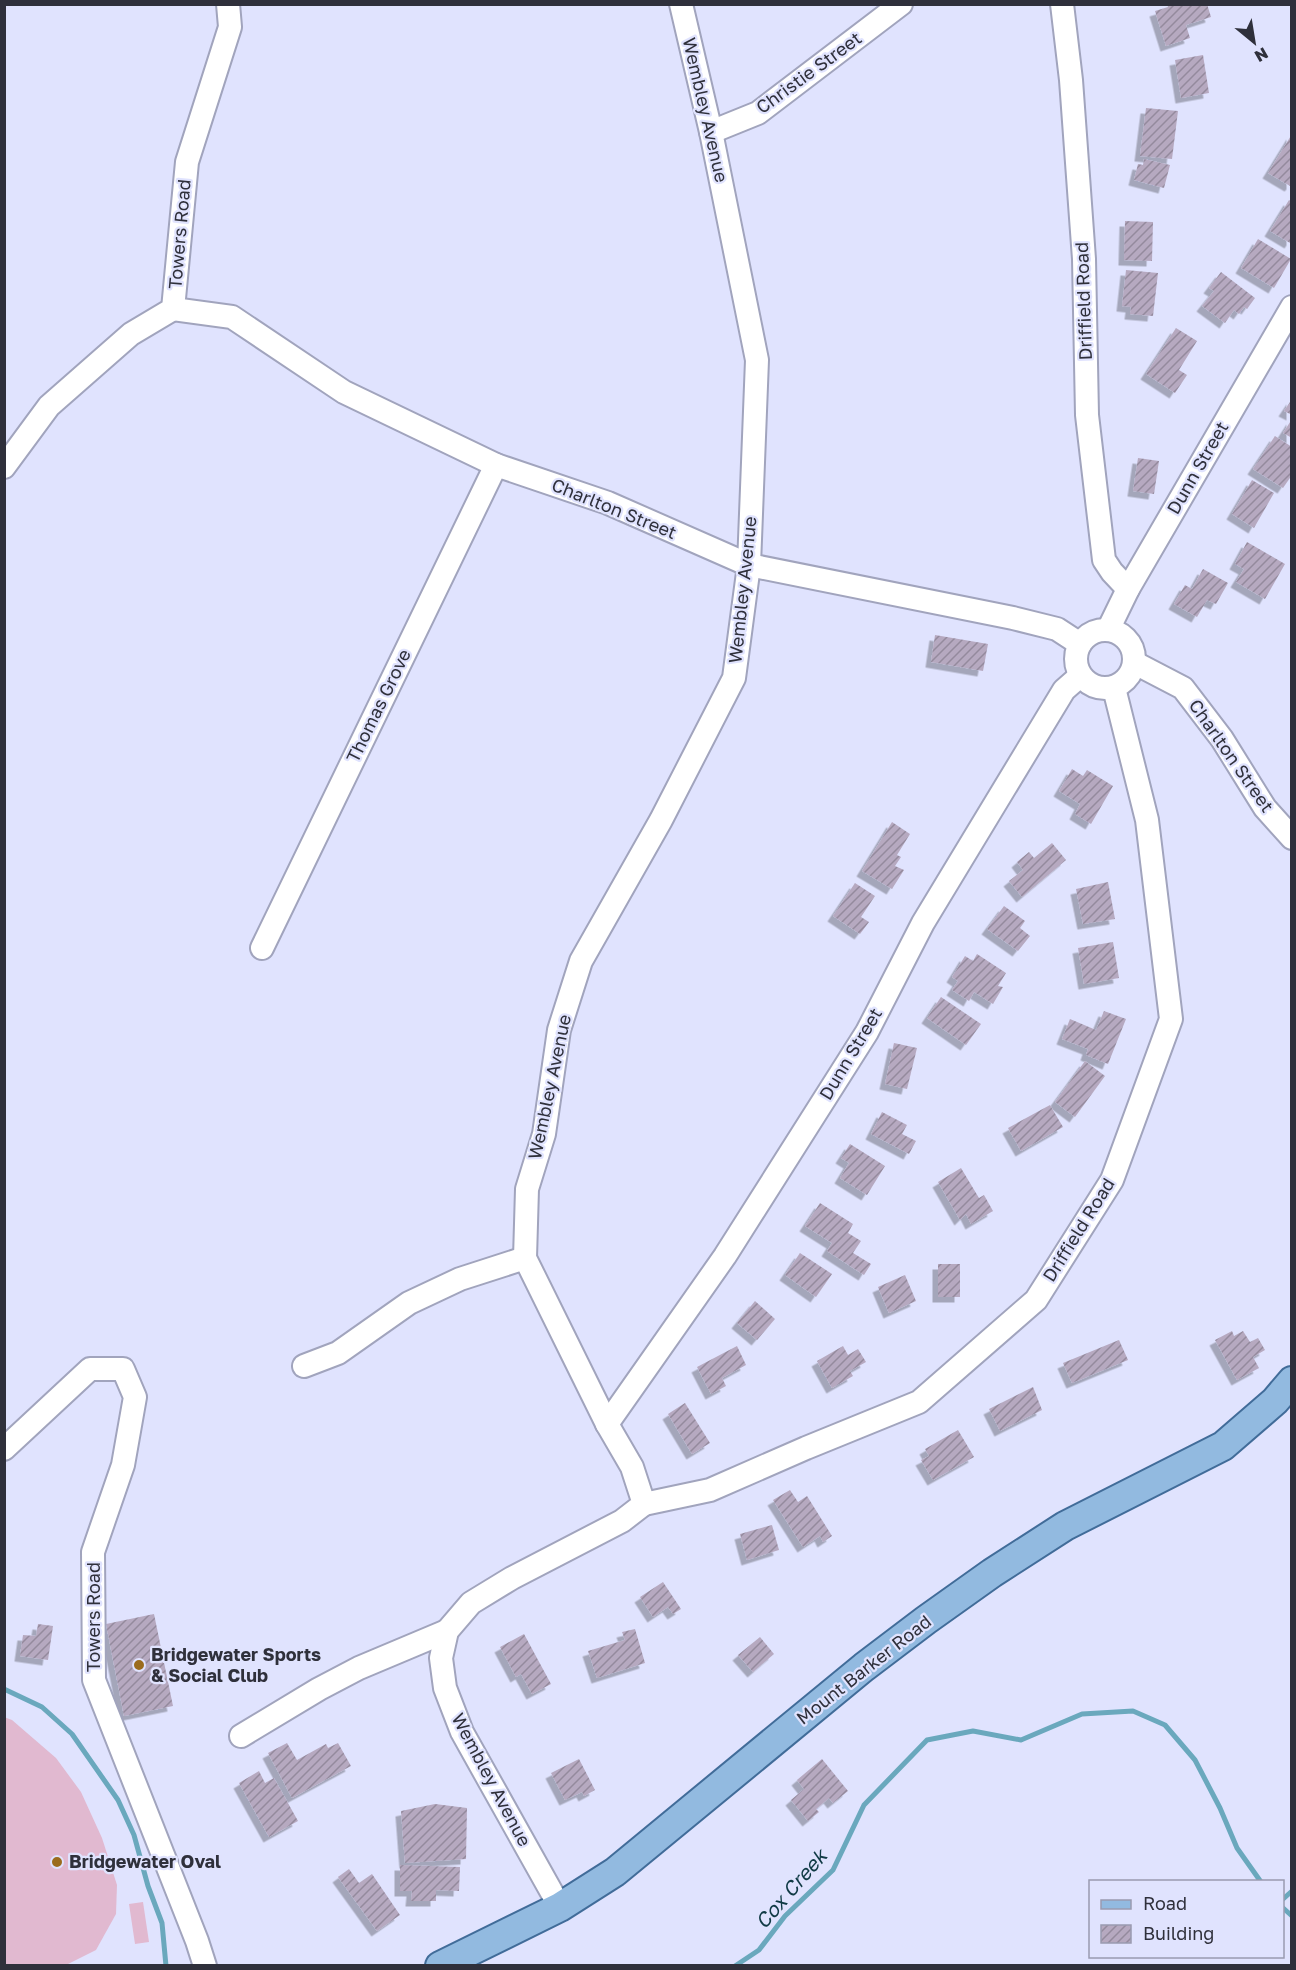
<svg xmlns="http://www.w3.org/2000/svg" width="1296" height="1970" font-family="'Golos Text',sans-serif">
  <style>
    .garden { fill: #e1b9d0 }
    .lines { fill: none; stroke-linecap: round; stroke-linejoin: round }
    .stream { stroke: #6aa8bd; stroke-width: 5 }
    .building { fill: url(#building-hatch); filter: url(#shadow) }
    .minor-casing { stroke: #a1a4bd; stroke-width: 26 }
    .major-casing { stroke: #416c99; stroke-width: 32 }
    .minor { stroke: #fff; stroke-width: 22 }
    .major { stroke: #92bae0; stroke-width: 28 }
    .poi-dot { fill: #9b6c1d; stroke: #e0e3fe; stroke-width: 2 }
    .labels { text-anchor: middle; stroke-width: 4.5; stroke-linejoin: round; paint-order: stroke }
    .street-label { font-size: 18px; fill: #2f303b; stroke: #e0e3fe }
    .poi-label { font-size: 18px; font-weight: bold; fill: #2f303b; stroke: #e0e3fe; text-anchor: start }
    .water-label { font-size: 20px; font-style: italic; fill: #103a45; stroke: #e0e3fe }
  </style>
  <defs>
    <pattern id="building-hatch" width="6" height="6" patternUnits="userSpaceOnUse" patternTransform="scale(1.5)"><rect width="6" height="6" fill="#b6a9c0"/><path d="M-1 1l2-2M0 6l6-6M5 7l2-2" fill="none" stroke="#948a9d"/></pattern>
    <filter id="shadow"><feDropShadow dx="-5.5" dy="5.5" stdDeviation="0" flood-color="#0004"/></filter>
  </defs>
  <rect width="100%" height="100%" fill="#e0e3fe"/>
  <g class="garden">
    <polygon points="4,1717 12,1720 56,1758 81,1792 102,1838 117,1885 116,1914 96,1950 66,1965 5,1965"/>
    <polygon points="143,1902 149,1942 135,1944 129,1904"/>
  </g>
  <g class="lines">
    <g class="stream">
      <polyline points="4,1689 42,1707 72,1734 118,1800 134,1835 148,1886 162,1923 166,1966"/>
      <polyline points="1282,1900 1292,1891"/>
      <polyline points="1282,1907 1292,1916"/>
      <polyline points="735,1966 759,1950 785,1916 833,1870 864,1805 927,1740 973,1731 1021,1740 1082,1714 1133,1711 1165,1725 1195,1760 1220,1808 1237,1848 1261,1882"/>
    </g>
  </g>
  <g class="building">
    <polygon points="1167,4 1207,4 1211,17 1186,25 1190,38 1166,46 1155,11 1168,7"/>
    <polygon points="1203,55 1209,93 1181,98 1175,60"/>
    <polygon points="1146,108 1178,111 1172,159 1140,156"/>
    <polygon points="1292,134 1292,184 1290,186 1268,173"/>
    <polygon points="1144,159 1170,165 1164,188 1134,180 1138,164 1143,165"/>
    <polygon points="1289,200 1292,202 1292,240 1290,243 1270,231"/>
    <polygon points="1125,221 1153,222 1152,261 1124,260"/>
    <polygon points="1258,239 1291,259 1274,288 1241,268"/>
    <polygon points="1126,270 1158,273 1153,316 1130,314 1131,307 1122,306"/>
    <polygon points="1221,272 1255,298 1247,309 1244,307 1239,314 1234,310 1225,323 1202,306 1214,291 1209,288"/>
    <polygon points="1176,328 1197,341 1179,370 1187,375 1175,393 1146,374"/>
    <polygon points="1292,399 1292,415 1284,411"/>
    <polygon points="1292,419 1292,438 1283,433"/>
    <polygon points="1275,436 1292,447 1292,475 1283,488 1253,469"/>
    <polygon points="1138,458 1159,461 1154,494 1133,491"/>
    <polygon points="1252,480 1274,493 1254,528 1232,514"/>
    <polygon points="1247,542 1285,564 1265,599 1236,582 1244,569 1235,564"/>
    <polygon points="1203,569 1228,583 1216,604 1207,600 1197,617 1174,604 1185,585 1192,589"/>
    <polygon points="935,635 988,644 983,671 931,662"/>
    <polygon points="1072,769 1083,776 1087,770 1113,786 1091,824 1075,814 1080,804 1059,791"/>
    <polygon points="892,822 910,834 897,855 901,857 895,866 904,870 892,889 862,871"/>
    <polygon points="1052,843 1066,860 1022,897 1009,881 1023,870 1017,862 1029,852 1034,858"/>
    <polygon points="1108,882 1115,919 1083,924 1076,889"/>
    <polygon points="855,883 875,896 861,917 869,922 860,934 833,916"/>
    <polygon points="1004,906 1025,921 1020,928 1030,936 1018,951 987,929"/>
    <polygon points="1113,942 1119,978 1084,984 1078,948"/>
    <polygon points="977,954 1006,973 998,986 1003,987 993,1004 974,992 969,1001 952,990 958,981 952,977 965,956 973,961"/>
    <polygon points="941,997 981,1024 966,1045 927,1018"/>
    <polygon points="1104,1011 1126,1019 1108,1064 1086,1055 1088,1049 1062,1039 1070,1019 1096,1030"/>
    <polygon points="894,1043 917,1048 907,1089 885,1084"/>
    <polygon points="1085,1061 1105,1076 1075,1117 1055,1102"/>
    <polygon points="1050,1105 1063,1127 1021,1151 1008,1128"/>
    <polygon points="882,1112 907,1125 902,1134 916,1141 909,1154 871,1134"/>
    <polygon points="850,1144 885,1166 867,1195 840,1178 849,1163 841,1158"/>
    <polygon points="961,1168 979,1198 984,1195 993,1211 971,1224 966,1214 960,1220 938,1182"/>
    <polygon points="820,1203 853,1224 848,1233 861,1241 853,1253 871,1264 864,1275 827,1251 832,1243 805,1226"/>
    <polygon points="800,1253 832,1274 816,1297 785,1275"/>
    <rect x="938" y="1264" width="22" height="33"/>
    <polygon points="905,1275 916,1301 889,1313 878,1287"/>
    <polygon points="755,1301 775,1319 757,1340 737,1323"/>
    <polygon points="1232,1331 1234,1336 1243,1331 1250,1342 1258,1338 1265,1350 1253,1357 1259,1368 1237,1380 1215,1340"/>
    <polygon points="1119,1340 1128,1360 1072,1383 1063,1363"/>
    <polygon points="737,1346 746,1365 722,1378 726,1386 711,1394 697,1367"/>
    <polygon points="843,1346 848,1355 858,1349 866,1362 850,1371 853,1376 832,1388 817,1361"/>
    <polygon points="1033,1387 1042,1410 1000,1431 989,1409"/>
    <polygon points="685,1403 710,1443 692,1454 668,1414"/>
    <polygon points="958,1430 974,1457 933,1480 921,1460 929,1456 925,1449"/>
    <polygon points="790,1490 798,1502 807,1496 832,1536 823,1542 820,1536 803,1547 773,1500"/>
    <polygon points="772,1525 779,1550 747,1560 740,1534"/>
    <polygon points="663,1582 681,1609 673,1614 668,1607 653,1617 640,1597"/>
    <polygon points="154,1614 173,1706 124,1716 106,1624"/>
    <polygon points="38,1624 53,1626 48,1660 20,1656 23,1635 36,1636"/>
    <polygon points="635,1629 645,1663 597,1678 588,1651 625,1640 622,1632"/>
    <polygon points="524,1634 551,1684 532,1694 521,1674 516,1677 500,1647"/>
    <polygon points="760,1637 774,1654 753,1672 738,1655"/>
    <polygon points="287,1743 297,1760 326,1744 328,1748 338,1743 351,1766 292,1798 268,1753"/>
    <polygon points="579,1759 595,1790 584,1796 582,1792 565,1800 551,1773"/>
    <polygon points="822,1759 848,1791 833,1803 829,1798 816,1809 819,1812 808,1821 791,1800 804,1789 797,1780"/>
    <polygon points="259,1771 265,1783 274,1778 298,1821 269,1837 239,1783"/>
    <polygon points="435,1804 467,1808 466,1859 405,1863 401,1811"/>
    <polygon points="400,1865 460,1867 459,1891 436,1890 436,1901 411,1901 412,1891 400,1891"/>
    <polygon points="349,1869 359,1883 372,1874 400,1915 377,1931 338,1877"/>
  </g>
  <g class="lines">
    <g class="minor-casing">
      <g id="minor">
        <polyline points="1062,4 1071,80 1084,259 1087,415 1104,560 1112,572 1128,589"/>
        <polyline points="711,132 758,113 901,4"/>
        <polyline points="173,309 232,317 344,392 496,465 608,503 749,565 1013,618 1057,629 1080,644"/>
        <polyline points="4,467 49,406 131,334 173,309 187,162 230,27 228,4"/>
        <circle cx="1105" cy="659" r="29"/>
        <polyline points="1108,630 1128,589 1292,307"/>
        <polyline points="1135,663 1183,688 1222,739 1265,808 1292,838"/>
        <polyline points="262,948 496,465"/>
        <polyline points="304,1366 338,1353 409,1303 460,1279 525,1258"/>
        <polyline points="607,1424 725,1256 867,1032 923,923 1064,690 1080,676"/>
        <polyline points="4,1449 90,1369 123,1369 135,1397 123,1465 93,1552 94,1680 197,1941 205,1966"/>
        <polyline points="644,1504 710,1490 806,1448 919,1402 1036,1300 1112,1180 1171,1019 1147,820 1114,688"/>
        <polyline points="241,1736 319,1689 359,1668 447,1631"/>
        <polyline points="560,1907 462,1732 445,1688 441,1658 447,1631 471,1603 512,1578 622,1521 644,1504 632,1467 607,1424 525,1258 527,1189 544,1134 559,1030 581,961 661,820 734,678 749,565 757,360 711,132 681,4"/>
      </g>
    </g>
    <g class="major-casing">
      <polyline id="major" points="440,1966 560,1907 615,1872 864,1667 926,1620 992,1573 1065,1526 1223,1446 1275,1401 1292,1381"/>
    </g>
    <use href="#minor" class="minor"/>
    <use href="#major" class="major"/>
  </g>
  <g class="poi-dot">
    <circle cx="139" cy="1665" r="6"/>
    <circle cx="57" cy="1862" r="6"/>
  </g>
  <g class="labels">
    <g class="street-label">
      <text transform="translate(809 73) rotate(-36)" y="6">Christie Street</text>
      <text transform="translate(705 110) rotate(77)" y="6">Wembley Avenue</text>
      <text transform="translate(180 234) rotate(-85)" y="6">Towers Road</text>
      <text transform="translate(1084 301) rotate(-92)" y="6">Driffield Road</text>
      <text transform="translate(1198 468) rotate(-60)" y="6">Dunn Street</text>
      <text transform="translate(614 509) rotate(22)" y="6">Charlton Street</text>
      <text transform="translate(743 590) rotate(-84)" y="6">Wembley Avenue</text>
      <text transform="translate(379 706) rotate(-64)" y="6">Thomas Grove</text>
      <text transform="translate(1231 756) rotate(55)" y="6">Charlton Street</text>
      <text transform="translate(851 1054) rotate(-59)" y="6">Dunn Street</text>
      <text transform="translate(550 1087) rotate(-78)" y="6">Wembley Avenue</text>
      <text transform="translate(1079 1230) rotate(-58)" y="6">Driffield Road</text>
      <text transform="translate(94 1617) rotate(-90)" y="6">Towers Road</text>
      <text transform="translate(864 1670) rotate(-38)" y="6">Mount Barker Road</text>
      <text transform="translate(491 1780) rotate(62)" y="6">Wembley Avenue</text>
    </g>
    <g class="poi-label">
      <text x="151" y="1661">Bridgewater Sports<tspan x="151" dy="21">&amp; Social Club</tspan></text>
      <text x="69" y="1868">Bridgewater Oval</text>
    </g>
    <g class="water-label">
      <text transform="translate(791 1889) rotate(-49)" y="7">Cox Creek</text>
    </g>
  </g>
  <rect width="1296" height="1970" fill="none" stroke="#2f303b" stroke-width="12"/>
  <rect x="1089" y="1880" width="195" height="78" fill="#e0e3fe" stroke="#999bb0" stroke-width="1.5"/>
  <rect x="1101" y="1900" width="30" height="9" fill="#92bae0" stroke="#999bb0" stroke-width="1.5"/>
  <text x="1143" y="1910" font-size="18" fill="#2f303b">Road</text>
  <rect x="1101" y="1925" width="30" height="18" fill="url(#building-hatch)" stroke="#999bb0" stroke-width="1.5"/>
  <text x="1143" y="1940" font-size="18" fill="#2f303b">Building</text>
  <g transform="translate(1254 42) rotate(150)" stroke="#e0e3fe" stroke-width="4.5" paint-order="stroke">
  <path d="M0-4.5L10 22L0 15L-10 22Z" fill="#2f303b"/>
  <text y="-9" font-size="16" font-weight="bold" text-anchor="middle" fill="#2f303b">N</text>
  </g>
</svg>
